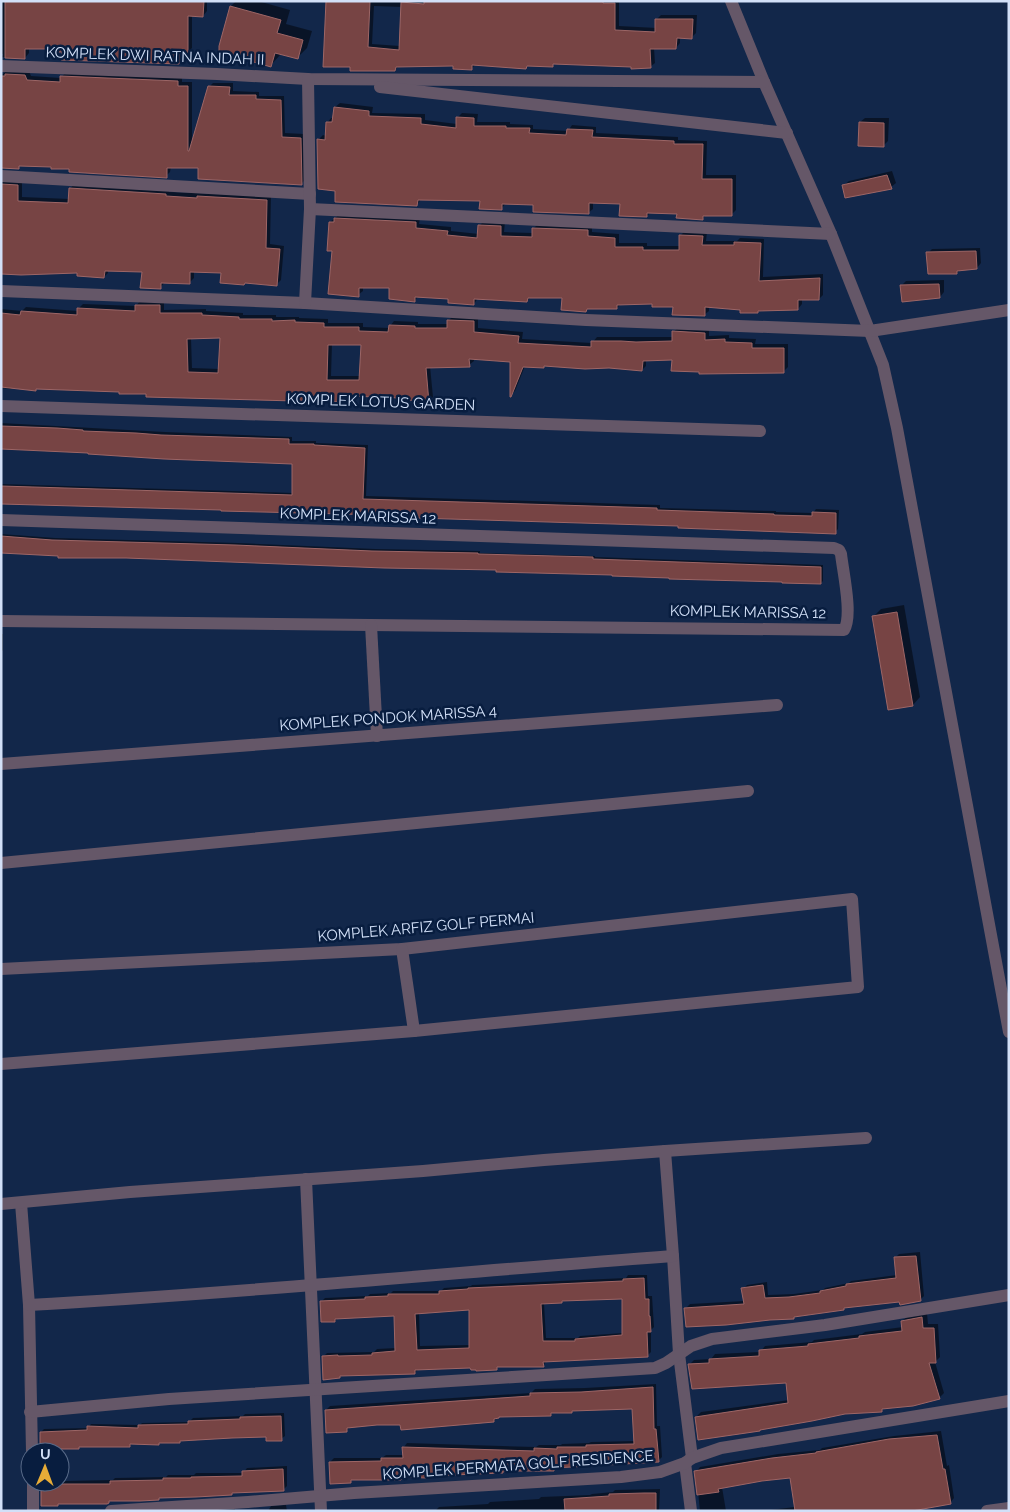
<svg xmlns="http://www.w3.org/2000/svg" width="1010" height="1512" font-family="Raleway,sans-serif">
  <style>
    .shadow { fill: #0007; fill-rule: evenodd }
    .building { fill: #744; stroke: #9d6666; fill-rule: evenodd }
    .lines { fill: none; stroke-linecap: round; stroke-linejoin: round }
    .minor { stroke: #655768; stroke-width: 12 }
    .labels { text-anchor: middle; stroke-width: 5; stroke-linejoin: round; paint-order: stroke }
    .street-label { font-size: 15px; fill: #d2e0f8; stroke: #081d3f }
  </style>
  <rect width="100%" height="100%" fill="#12274a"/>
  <g class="shadow">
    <polygon points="1,1 207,1 207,11 203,16 192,15 192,48 187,53 182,53 182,59 178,63 63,51 59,47 29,47 29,53 25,58 2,57 3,54 1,54"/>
    <polygon points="236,1 258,1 290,10 286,24 312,31 307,48 297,58 281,54 271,65 231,6"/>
    <path d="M 327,1 L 619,1 L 619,26 L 657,28 L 657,19 L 661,15 L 697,15 L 696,33 L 692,37 L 680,37 L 680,43 L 676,48 L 654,48 L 655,63 L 650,67 L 554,63 L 552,65 L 529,65 L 526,68 L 476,64 L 471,69 L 454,65 L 399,66 L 395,70 L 352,70 ZM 374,6 L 402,7 L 400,46 L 372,44 Z"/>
    <polygon points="6,71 29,71 31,76 61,78 65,73 182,77 182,82 192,82 192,145 209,87 213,83 233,83 233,91 259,92 259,96 284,96 285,133 304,134 305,180 301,184 199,167 171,167 170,172 166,176 52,166 20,165 18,168 1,81 2,75"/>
    <polygon points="340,103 373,107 372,113 425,114 425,120 457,124 457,118 462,113 478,114 477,122 510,122 510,124 533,125 533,129 568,131 572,125 596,127 596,133 678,137 678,140 707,141 706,175 736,175 736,210 731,215 706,215 703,218 678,213 651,212 647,216 621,203 593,202 593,209 588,213 534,204 506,203 501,209 481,200 421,199 417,205 337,190 318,140 323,135 326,136 327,123 331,118 334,118 335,107"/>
    <polygon points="865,118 889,118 888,141 883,146 860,122"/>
    <polygon points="892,171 896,183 891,187 844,185 849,181"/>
    <polygon points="1,179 22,181 22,197 70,199 70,189 74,184 169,190 169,192 271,196 270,244 284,246 281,280 277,284 222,272 194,271 194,278 190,282 165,282 160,288 143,271 108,270 108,273 104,277 78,272 1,273"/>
    <polygon points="340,214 420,218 419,224 451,227 451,231 479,234 479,226 484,221 505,222 504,232 533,233 534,228 538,224 592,226 592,232 619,234 619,243 647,243 647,246 680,246 681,235 685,231 707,232 706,241 737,241 740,238 764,239 763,277 823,274 823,295 819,299 802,299 802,304 798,309 760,310 758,312 741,309 709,306 709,311 704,315 674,306 654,303 621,304 617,308 589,307 586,311 563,297 531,297 527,301 478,298 474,304 449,298 419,296 415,300 391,287 363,287 363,291 358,295 333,250 330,222"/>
    <polygon points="980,248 981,263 977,268 960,270 957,273 928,253 932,249"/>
    <polygon points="944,280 944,292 940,297 901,286 906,281"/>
    <path d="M 140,301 L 164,301 L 164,310 L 206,309 L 206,311 L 243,313 L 243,315 L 276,315 L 276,317 L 299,317 L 299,318 L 328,319 L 328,323 L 363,323 L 363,327 L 390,328 L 390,326 L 394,321 L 418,322 L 418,324 L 448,324 L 449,320 L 453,316 L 478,317 L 478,328 L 523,332 L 522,339 L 592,343 L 597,337 L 673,337 L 673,332 L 678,328 L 709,329 L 709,336 L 729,335 L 729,338 L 756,339 L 755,344 L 788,344 L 788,367 L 783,372 L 673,359 L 646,359 L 646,366 L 642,370 L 609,367 L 545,365 L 525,366 L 515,391 L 511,395 L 512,360 L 474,358 L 474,361 L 469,365 L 430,366 L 433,397 L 429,401 L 377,394 L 375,396 L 352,395 L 348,401 L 121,391 L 37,388 L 36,389 L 13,387 L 11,389 L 1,388 L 1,309 L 22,311 L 26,307 L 78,311 L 79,308 L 83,304 L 136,306 ZM 221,336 L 220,369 L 192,368 L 191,338 ZM 332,344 L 363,344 L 360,376 L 331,376 Z"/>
    <polygon points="1,423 165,432 292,437 292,441 316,441 316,443 368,445 366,496 660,505 660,508 776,511 776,512 813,513 816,509 839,510 838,529 835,532 679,525 385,514 1,503 1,484 293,493 293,462 1,449"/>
    <polygon points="1,534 55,538 238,543 375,549 480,551 480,553 595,556 595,557 823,565 823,581 821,583 497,569 60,555 1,552"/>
    <polygon points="904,605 920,697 913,705 873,617 881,609"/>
    <polygon points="1,634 3,634 3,650 1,652"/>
    <polygon points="920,1252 924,1296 920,1300 901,1301 846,1307 844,1309 796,1316 794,1317 686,1308 690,1304 744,1301 743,1289 747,1285 767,1282 768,1295 794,1294 823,1290 825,1288 849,1283 851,1281 897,1275 895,1258 899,1254"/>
    <path d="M 628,1275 L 647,1275 L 648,1296 L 652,1296 L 654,1327 L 651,1330 L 651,1352 L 648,1355 L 547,1360 L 543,1366 L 499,1366 L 496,1369 L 472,1367 L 418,1370 L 414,1373 L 342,1375 L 340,1377 L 323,1357 L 327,1353 L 374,1352 L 377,1349 L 396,1348 L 395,1315 L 338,1318 L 335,1321 L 321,1302 L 325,1298 L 368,1296 L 370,1294 L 391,1293 L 393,1291 L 441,1291 L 444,1288 L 471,1286 L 472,1285 L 626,1278 ZM 623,1297 L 623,1333 L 580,1336 L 578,1338 L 546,1338 L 544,1303 L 562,1302 L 564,1300 ZM 470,1308 L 470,1345 L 420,1346 L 419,1312 Z"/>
    <polygon points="927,1313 928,1324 938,1324 940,1357 935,1362 944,1393 939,1398 885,1407 881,1411 696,1417 701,1412 789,1400 787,1382 690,1364 694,1360 711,1359 715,1354 760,1352 765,1346 812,1342 814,1340 862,1334 865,1332 903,1327 902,1321 907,1317"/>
    <polygon points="656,1384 657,1426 660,1426 662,1457 658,1461 556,1466 553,1469 505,1470 503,1472 403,1476 401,1479 353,1479 350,1482 330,1462 334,1458 382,1458 386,1455 404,1455 404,1447 407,1443 536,1447 539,1445 561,1445 562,1444 589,1443 591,1442 635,1441 633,1408 574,1409 572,1411 554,1411 551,1415 500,1416 494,1421 377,1424 350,1427 346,1431 326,1410 330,1406 531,1393 535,1389 585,1388"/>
    <polygon points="284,1413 285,1436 281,1439 267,1436 182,1439 179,1442 133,1442 130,1446 58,1447 56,1450 41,1432 44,1429 88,1428 91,1424 140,1425 142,1423 189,1422 193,1418 243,1416 245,1414"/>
    <polygon points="941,1431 947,1466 949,1465 954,1498 950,1503 909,1511 762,1511 795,1507 791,1477 722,1487 726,1511 700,1511 696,1472 700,1467 778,1454 820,1450 822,1448 894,1436"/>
    <polygon points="287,1466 287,1486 283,1490 233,1492 232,1494 161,1497 159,1498 111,1500 108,1502 59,1503 57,1505 42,1486 46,1482 65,1481 113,1480 115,1478 166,1477 168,1475 194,1475 196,1473 243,1473 247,1468"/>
    <polygon points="660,1489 659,1511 388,1511 436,1510 439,1507 488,1504 490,1502 539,1499 541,1497 590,1495 592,1494 613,1492 615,1490"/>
    <polygon points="286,1505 287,1511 268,1511 271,1506"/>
    <polygon points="235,1509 235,1511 210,1511"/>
  </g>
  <g class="building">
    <polygon points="5,1 204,1 203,17 188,16 188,54 179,54 179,64 61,60 62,52 57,52 58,49 25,49 25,59 5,58"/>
    <polygon points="326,1 370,1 368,47 399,50 401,2 424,4 424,1 603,1 603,3 615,3 615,30 655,32 655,19 693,19 692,39 677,38 676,49 650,49 651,68 631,69 631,67 553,64 553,67 527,66 526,69 472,65 472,70 453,69 453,66 396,67 395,71 350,71 350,67 323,67"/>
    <polygon points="230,6 281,20 277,33 303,40 298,59 275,53 271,67 219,52 219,46"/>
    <polygon points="5,74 25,75 27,80 60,82 60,76 178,81 178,86 188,86 188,151 189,151 208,86 230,87 229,95 256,95 256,99 281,100 282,137 301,138 302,185 198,179 198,168 167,168 167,178 69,172 69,169 51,169 51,167 19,166 19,169 1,168 1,76 5,76"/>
    <polygon points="334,107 369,111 369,116 421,118 421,124 456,128 456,117 474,118 474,126 506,126 506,128 530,128 529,133 566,135 567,129 593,130 592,137 674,141 674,144 703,144 702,179 732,179 732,216 703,216 703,220 676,218 677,214 647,213 647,217 619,216 620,204 589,203 589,214 533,212 533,205 502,204 502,210 479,209 480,201 418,200 417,206 335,202 335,191 318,189 317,139 325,140 326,122 332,122"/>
    <polygon points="859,122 884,123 884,147 858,146"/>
    <polygon points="887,175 892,189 845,198 842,185"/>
    <polygon points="1,184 18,185 18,201 68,203 69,188 166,194 166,196 197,198 197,196 267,200 266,248 280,249 277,286 245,283 244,285 220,283 221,273 190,272 190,284 161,283 161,289 140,288 142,272 105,271 104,278 77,276 77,273 21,275 1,274"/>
    <polygon points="334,218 416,222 416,228 448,231 447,235 477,238 478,225 501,226 501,236 532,237 532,228 588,230 588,236 615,238 615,247 643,247 643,250 679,250 679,235 703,236 702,245 734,245 734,242 761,243 759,281 820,278 819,300 798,300 798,310 758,311 758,313 740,313 740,310 705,307 705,316 672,315 673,307 652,307 652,304 617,305 617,309 587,309 586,312 561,310 562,298 528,298 527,302 474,299 474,305 448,303 448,299 415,297 415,302 389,299 389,288 359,288 359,297 328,294 332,251 327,251 329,222 334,222"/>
    <polygon points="976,251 977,269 957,271 957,274 928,274 926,252"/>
    <polygon points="939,284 940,298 902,302 900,285"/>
    <path d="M 135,305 L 160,305 L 160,313 L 202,313 L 202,315 L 239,317 L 239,319 L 272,319 L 272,321 L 295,320 L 295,322 L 324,323 L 324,327 L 359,327 L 359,331 L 388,332 L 389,325 L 415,326 L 415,328 L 447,328 L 447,320 L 474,321 L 474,332 L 519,336 L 518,343 L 591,347 L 591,341 L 621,341 L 636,342 L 672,341 L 672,331 L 705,333 L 705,340 L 725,339 L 725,342 L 752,343 L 752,348 L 784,348 L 784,373 L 699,374 L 699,372 L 671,371 L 672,360 L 643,361 L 642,371 L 609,368 L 585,369 L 544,366 L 544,368 L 523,367 L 511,397 L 510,397 L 510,362 L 469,359 L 470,367 L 426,368 L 429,403 L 376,395 L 376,397 L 348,396 L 348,402 L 295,401 L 146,397 L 146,394 L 119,394 L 119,392 L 36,389 L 36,391 L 1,387 L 1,313 L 20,315 L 21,311 L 77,315 L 77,308 L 135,311 ZM 220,338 L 218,373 L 188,372 L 187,339 ZM 328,345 L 361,345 L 359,380 L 327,380 Z"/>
    <polygon points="1,426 57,428 83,430 83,431 136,433 161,435 289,439 289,444 314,444 314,445 365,448 363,499 657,508 657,510 774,514 774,515 812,516 812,512 836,513 836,534 678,528 678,526 384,517 384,515 221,511 221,510 1,504 1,486 292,495 292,464 164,459 88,454 88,453 1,449"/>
    <polygon points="1,536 52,540 235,545 372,551 478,553 478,554 593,557 593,559 821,567 821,584 782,583 782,582 669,579 669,578 612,576 612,575 496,572 496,570 384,568 126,558 58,558 58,556 1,553"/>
    <polygon points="897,612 913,706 888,710 872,616"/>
    <polygon points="916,1256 921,1301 900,1305 899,1302 844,1308 844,1310 794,1317 794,1319 770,1320 726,1325 686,1327 684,1308 744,1304 741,1288 763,1285 765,1298 789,1297 820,1293 820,1291 846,1286 846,1284 896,1278 894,1257"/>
    <path d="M 644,1278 L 645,1299 L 649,1299 L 649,1316 L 650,1316 L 651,1332 L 647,1332 L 648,1357 L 543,1362 L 544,1367 L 497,1367 L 497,1370 L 476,1371 L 476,1370 L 471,1370 L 470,1368 L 415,1370 L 415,1374 L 340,1376 L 340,1378 L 323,1380 L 322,1356 L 338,1355 L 338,1356 L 372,1355 L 372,1353 L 395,1351 L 394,1316 L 335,1319 L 335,1322 L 321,1322 L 320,1301 L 365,1299 L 365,1297 L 388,1296 L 388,1294 L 439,1294 L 439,1291 L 468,1289 L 468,1288 L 623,1281 L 623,1279 ZM 622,1299 L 622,1335 L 575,1339 L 575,1341 L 543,1341 L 541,1304 L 562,1303 L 562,1301 ZM 469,1310 L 469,1348 L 417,1350 L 415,1314 Z"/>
    <polygon points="922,1317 923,1328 934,1328 936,1363 929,1363 940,1399 913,1406 882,1409 882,1412 845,1414 812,1421 760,1430 760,1431 698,1440 695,1417 788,1403 786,1383 692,1389 688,1364 709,1363 709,1359 759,1356 759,1350 808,1346 808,1344 859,1338 859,1336 902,1331 901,1321"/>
    <polygon points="653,1387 654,1429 656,1429 659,1462 554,1468 554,1471 503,1471 503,1473 426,1476 426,1478 401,1477 401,1480 351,1480 351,1483 330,1484 329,1462 381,1461 381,1458 403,1458 402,1447 534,1451 534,1448 557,1449 557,1447 586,1447 586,1445 634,1444 632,1409 572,1411 572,1413 551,1413 551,1416 499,1417 499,1418 494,1419 494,1422 401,1430 400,1425 377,1425 347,1428 347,1432 326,1433 325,1410 530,1396 530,1393 581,1392"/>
    <polygon points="281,1416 282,1441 266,1441 266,1437 232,1438 180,1441 180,1443 159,1443 159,1445 130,1444 130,1447 79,1447 79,1449 56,1449 56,1451 40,1451 40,1432 87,1430 87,1426 138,1428 138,1425 188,1424 188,1421 240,1419 240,1417"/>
    <polygon points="937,1435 943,1469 945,1469 951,1504 912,1511 795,1511 790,1478 762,1481 718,1489 719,1492 697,1495 694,1471 772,1458 816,1453 816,1452 889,1439"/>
    <polygon points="283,1469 284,1491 232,1493 232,1495 196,1497 159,1498 159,1500 140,1501 109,1501 109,1503 107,1504 58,1504 58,1506 41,1506 41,1485 60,1485 60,1484 110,1484 110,1481 163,1480 163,1478 191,1478 191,1477 242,1476 242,1471"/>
    <polygon points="644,1493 656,1493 656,1511 565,1511 564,1499 609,1496 609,1494"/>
  </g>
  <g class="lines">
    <g class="minor">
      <polyline points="731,1 764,82 831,234 883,365 897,428 1009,1032"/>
      <polyline points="1,66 217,74 308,79 764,82"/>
      <polyline points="380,87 787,133"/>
      <polyline points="1,176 310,194"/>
      <polyline points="310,209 831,234"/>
      <polyline points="1,291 305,303 586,320 870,331 1009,310"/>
      <polyline points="305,303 310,209 308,79"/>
      <polyline points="1,406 760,431"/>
      <path d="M 1,520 L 834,548 L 839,550 L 841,554 C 843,572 853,616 844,630 L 1,621"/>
      <polyline points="371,625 377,736"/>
      <polyline points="1,764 777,705"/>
      <polyline points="1,863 748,791"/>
      <polyline points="1,969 402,949 852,899 858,987 414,1031"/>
      <polyline points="1,1064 414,1031 402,949"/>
      <polyline points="665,1151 866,1138"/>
      <polyline points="306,1179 321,1511"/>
      <polyline points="21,1203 29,1305 32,1452"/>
      <polyline points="1,1204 130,1192 423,1171 544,1160 665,1151 673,1256 679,1354 692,1458"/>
      <path d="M 29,1305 C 244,1293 458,1272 673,1256"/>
      <polyline points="30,1412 169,1399 655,1368 666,1363 691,1346 712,1339 825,1325 1009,1295"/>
      <polyline points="685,1463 691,1511"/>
      <polyline points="33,1482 33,1511"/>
      <polyline points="111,1511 248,1502 354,1493 621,1477 660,1472 685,1463 692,1458 721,1448 1009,1401"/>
      <polyline points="987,1511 1009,1508"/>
    </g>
  </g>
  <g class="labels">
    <g class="street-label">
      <text transform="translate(155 56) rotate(2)" y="5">KOMPLEK DWI RATNA INDAH II</text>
      <text transform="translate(381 402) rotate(2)" y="5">KOMPLEK LOTUS GARDEN</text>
      <text transform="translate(358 516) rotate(2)" y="5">KOMPLEK MARISSA 12</text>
      <text transform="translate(748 612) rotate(1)" y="5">KOMPLEK MARISSA 12</text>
      <text transform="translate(388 718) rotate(-4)" y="5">KOMPLEK PONDOK MARISSA 4</text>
      <text transform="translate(426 927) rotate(-5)" y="5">KOMPLEK ARFIZ GOLF PERMAI</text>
      <text transform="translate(518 1465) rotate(-4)" y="5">KOMPLEK PERMATA GOLF RESIDENCE</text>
    </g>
  </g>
  <rect width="1010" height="1512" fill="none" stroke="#d2e0f8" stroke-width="5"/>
  <g transform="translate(45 1467) rotate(1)"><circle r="24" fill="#081d3f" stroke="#596b89"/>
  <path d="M0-4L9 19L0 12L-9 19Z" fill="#e7ac37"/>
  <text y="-8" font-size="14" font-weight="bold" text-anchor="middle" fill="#d2e0f8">U</text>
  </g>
</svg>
